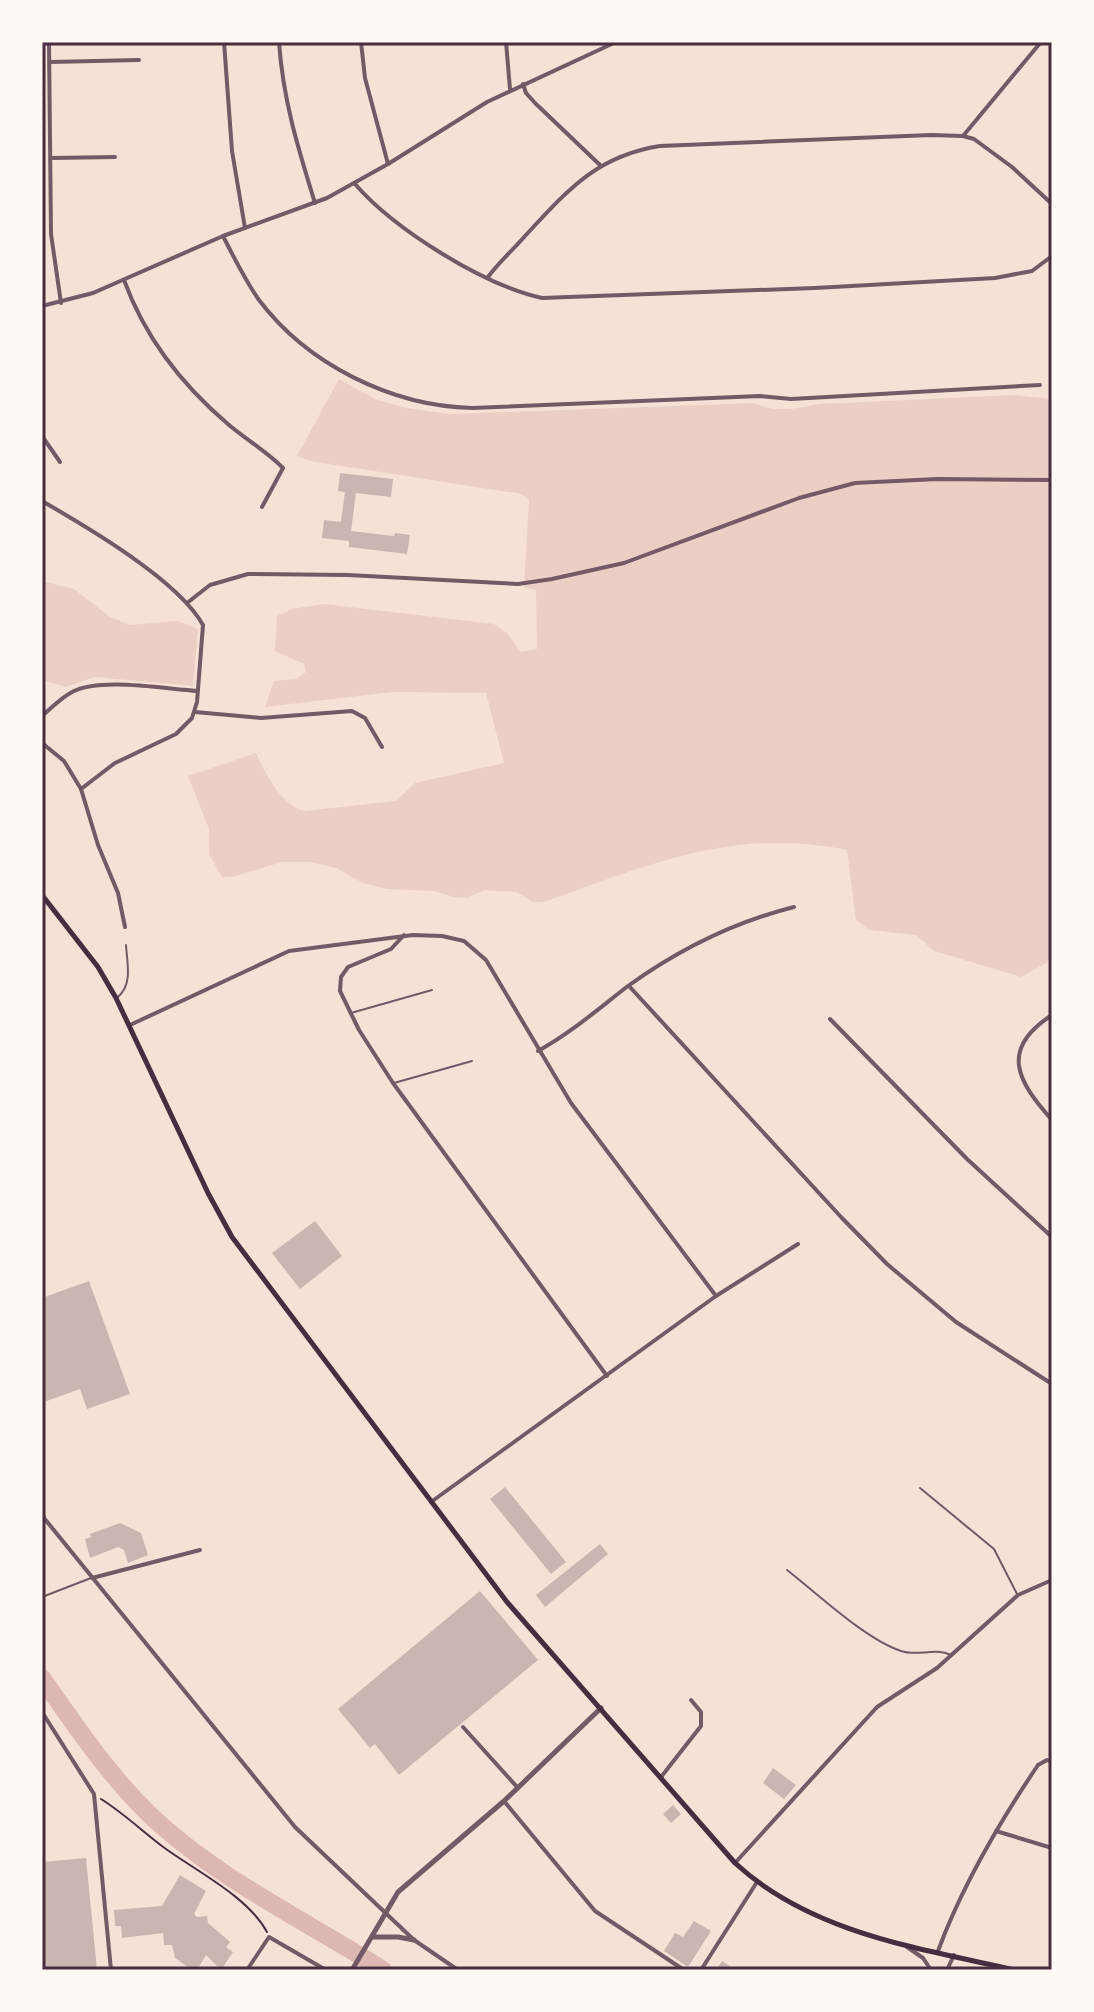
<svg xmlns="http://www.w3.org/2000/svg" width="1094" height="2012" font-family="'Times New Roman',serif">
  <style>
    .green { fill: #ebcfc5 }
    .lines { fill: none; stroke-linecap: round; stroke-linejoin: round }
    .river { stroke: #dcb8b0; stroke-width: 18 }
    .building { fill: #ccb4b1 }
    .path { stroke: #4a2c40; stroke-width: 2 }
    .service { stroke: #755966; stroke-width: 2 }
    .minor { stroke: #755966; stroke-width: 4 }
    .tertiary { stroke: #755966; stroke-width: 5 }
    .secondary { stroke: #4a2c40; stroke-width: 5 }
    .neatline { fill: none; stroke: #4a2c40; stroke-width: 3 }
  </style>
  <rect width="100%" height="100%" fill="#f7e1d7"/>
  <g class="green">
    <path d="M 339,379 L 375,399 L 406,408 L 450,414 L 754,403 C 776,413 796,409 819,404 L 1014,395 L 1052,399 L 1052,960 L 1021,977 L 934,951 L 916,935 L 869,930 L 856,920 L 847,850 C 732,827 649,865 544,902 L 532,902 L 517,892 L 484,890 L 467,898 L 453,897 L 434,891 L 387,889 L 363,883 L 336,868 L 310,862 L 282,862 L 232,877 L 222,877 L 209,854 L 209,829 L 188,776 L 256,753 C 267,775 279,803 304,811 L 396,801 L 415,783 L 504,763 L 486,693 L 393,692 L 265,707 L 274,681 L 296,679 L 306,672 L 304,664 L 275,651 L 277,616 L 292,609 L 324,604 L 494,624 L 507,633 L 521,652 L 537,649 L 536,590 L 524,588 L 529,500 L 522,494 L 310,461 L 297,456 Z"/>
    <polygon points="42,581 74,589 110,617 130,625 177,621 198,629 193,686 94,677 66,687 42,680"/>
  </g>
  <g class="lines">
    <path class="river" d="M 42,1678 C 75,1725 107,1773 148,1813 C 214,1877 306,1921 383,1970"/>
  </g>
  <g class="building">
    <polygon points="340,473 393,479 391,497 356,493 351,531 394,536 395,533 410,535 407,554 349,547 349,541 322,538 324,520 341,522 345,492 338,491"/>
    <polygon points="315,1221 342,1256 300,1289 272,1253"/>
    <polygon points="89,1281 130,1394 87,1409 80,1389 44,1402 42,1298"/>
    <polygon points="505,1487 566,1562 551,1574 490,1499"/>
    <polygon points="120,1523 141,1533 148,1555 128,1563 124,1550 118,1547 90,1558 85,1539 91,1537 90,1534"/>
    <polygon points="600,1544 608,1554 545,1607 536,1595"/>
    <polygon points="480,1591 538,1660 399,1775 375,1744 370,1748 338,1709"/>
    <polygon points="773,1768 796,1785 784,1799 763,1783"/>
    <polygon points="673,1805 681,1814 671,1823 663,1814"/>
    <polygon points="86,1858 97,1970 42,1970 42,1862"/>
    <polygon points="180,1875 206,1891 194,1914 197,1917 207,1916 208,1923 230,1942 226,1947 233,1952 221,1970 206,1955 197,1970 192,1970 175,1958 172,1945 164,1945 163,1933 122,1938 121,1926 115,1926 114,1910 162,1906"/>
    <polygon points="694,1921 711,1931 688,1967 664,1951 675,1933 683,1937"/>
    <polygon points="722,1961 736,1970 716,1970"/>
  </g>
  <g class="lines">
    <path class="path" d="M 101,1799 C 125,1814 144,1833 166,1849 C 198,1872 248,1897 267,1932"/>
    <g class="service">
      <path d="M 118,997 C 133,984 127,963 126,945"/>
      <polyline points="351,1013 432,990"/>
      <polyline points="394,1083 472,1061"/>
      <polyline points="920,1488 994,1549 1017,1594"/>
      <path d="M 787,1570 C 818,1594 865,1639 901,1651 C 917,1657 935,1647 951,1655"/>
      <polyline points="42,1597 91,1578"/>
    </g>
    <g class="minor">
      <polyline points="49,42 51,234 61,303"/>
      <polyline points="224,42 232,151 245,228"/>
      <path d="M 279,42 C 283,100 298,148 315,203"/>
      <polyline points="361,42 365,78 388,164"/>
      <polyline points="506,42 510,89"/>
      <polyline points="50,62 139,60"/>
      <polyline points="523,84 526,93 535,103 600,165"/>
      <polyline points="963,136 1041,42"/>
      <polyline points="51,158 115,157"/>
      <path d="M 355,184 C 394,229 483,285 542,298 L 815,288 L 995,278 L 1032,271 L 1052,256"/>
      <path d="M 223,236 C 234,258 245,280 259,300 C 308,365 392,406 472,408 L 760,396 L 791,399 L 1040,385"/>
      <path d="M 488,277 C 499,262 513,250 525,236 C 567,191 596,156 660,146 L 931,135 L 963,136 L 974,139 L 1012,167 L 1052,204"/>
      <path d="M 124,280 C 145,338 183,386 229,425 C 247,440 267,452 283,468 L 262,507"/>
      <polyline points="42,306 93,293 223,236 327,198 388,164 487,102 616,42"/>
      <polyline points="42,436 60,462"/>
      <path d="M 42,501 C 87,527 178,580 203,625 L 197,702 L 192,718 L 176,734 L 115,763 L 81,789"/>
      <polyline points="187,603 210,585 248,574 348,575 518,584 552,579 624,563 799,498 855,483 937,479 1052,480"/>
      <polyline points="195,712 261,718 352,711 365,718 382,747"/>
      <path d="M 42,716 C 51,708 61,698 72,692 C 101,677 164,689 197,691"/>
      <polyline points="42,743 64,761 81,789 98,845 118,893 125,927"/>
      <polyline points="404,935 391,949 348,967 341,977 340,991 359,1030 393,1083 607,1376"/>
      <polyline points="629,986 841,1217 887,1264 956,1322 1052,1384"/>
      <path d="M 1052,1015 C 999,1049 1017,1081 1052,1120"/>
      <polyline points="830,1019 967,1159 1052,1237"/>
      <polyline points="130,1025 289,951 413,935 442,936 464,941 486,960 571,1103 716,1296"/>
      <path d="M 538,1051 C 571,1033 598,1009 628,986 C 678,950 734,922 794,907"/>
      <polyline points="431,1502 716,1296 798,1244"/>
      <polyline points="42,1512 44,1518 295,1827 414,1940 458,1970"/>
      <polyline points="92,1578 200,1550"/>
      <polyline points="42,1712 94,1794 111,1970"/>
      <polyline points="463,1727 518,1788"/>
      <polyline points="661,1777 701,1726 701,1712 691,1700"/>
      <polyline points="504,1801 595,1911 684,1970"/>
      <polyline points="996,1831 1052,1848"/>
      <polyline points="735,1863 877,1707 937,1668 1018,1595 1052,1580"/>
      <polyline points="907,1947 923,1958 931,1970"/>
      <path d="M 938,1951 C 962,1886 999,1823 1038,1765 L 1047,1760 L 1052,1762"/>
      <polyline points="247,1970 269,1937 326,1970"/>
      <polyline points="701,1970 757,1882"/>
      <polyline points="947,1970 954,1955"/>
    </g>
    <g class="tertiary">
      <polyline points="373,1937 398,1937 414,1940"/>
      <polyline points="352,1970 398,1892 504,1801 601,1708"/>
    </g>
    <path class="secondary" d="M 42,895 L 98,967 L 116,998 L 208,1193 L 232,1237 L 507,1602 L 735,1863 C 811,1933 918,1948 1015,1970"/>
  </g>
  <rect width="1094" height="2012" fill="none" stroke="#fffaf5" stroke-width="88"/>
  <rect x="44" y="44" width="1006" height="1924" class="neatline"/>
</svg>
